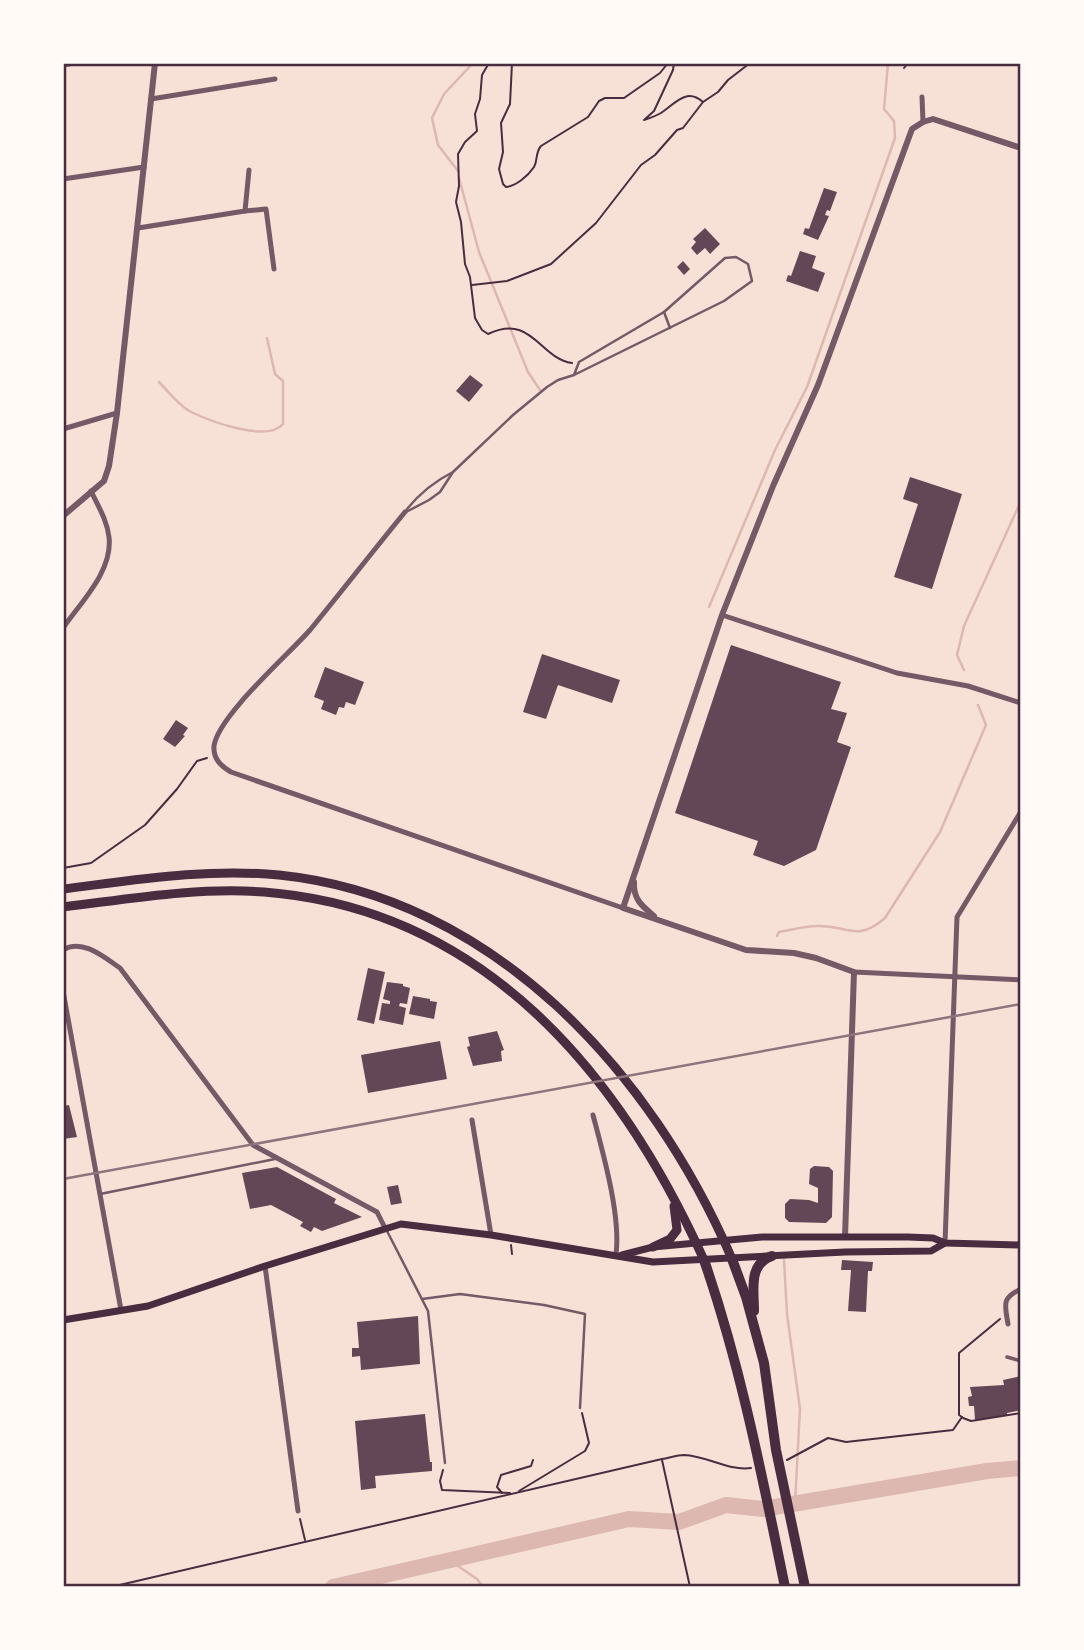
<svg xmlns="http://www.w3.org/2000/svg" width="1084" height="1650" font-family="'PT Serif',serif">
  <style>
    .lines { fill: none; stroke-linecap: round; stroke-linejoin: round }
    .stream { stroke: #dcb8b0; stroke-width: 2.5 }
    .river { stroke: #dcb8b0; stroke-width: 16 }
    .building { fill: #644757 }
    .path { stroke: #4a2c40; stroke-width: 2 }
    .service { stroke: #755966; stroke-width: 2.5 }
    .pedestrian { stroke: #755966; stroke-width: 3.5 }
    .minor { stroke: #755966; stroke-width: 5 }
    .tertiary { stroke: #755966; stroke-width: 6 }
    .secondary { stroke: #4a2c40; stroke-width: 7 }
    .trunk { stroke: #4a2c40; stroke-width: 9 }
    .motorway { stroke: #4a2c40; stroke-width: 10 }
    .rail { stroke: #8f747c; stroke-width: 2.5 }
    .neatline { fill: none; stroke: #4a2c40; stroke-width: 2.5 }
  </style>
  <rect width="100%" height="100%" fill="#f7e1d7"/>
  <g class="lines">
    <g class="stream">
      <polyline points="458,171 438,145 432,118 444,94 473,63"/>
      <polyline points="459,178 479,252 528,372 540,390"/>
      <path d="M 159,382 C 168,391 179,406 191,412 C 210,421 267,443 283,424 L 283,381 L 275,374 L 267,338"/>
      <polyline points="709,607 775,450 807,387 895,138 894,121 884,109 888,63"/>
      <polyline points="964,670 957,655 964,626 1021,501"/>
      <path d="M 777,936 L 779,932 C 791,930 805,926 817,926 C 848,925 856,943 885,918 L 940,832 L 986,725 L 978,705"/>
      <polyline points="784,1260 787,1314 800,1409 795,1503"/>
      <polyline points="449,1560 477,1579 483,1587"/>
    </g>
    <polyline class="river" points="333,1587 629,1519 679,1522 726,1505 763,1509 987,1471 1021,1468"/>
  </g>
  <g class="building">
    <polygon points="824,188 837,192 830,211 827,210 825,215 829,216 818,240 803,234 805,228 809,229"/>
    <polygon points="705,228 720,244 710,254 705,248 697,255 691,248 696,242 693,239"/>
    <polygon points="800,251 816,256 812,268 825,273 818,292 786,281 788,275 791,276"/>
    <polygon points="683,261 690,269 684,275 677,267"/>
    <polygon points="470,375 483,385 469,402 456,391"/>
    <polygon points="910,477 962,494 932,589 894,577 918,504 903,499"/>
    <polygon points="731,645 841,682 831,709 847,713 837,742 851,747 816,850 784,866 753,855 758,841 675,813"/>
    <polygon points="542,654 620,680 612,703 558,685 546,719 523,712"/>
    <polygon points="325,667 364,682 355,705 346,702 344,708 339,707 336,715 321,709 324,701 314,697"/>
    <polygon points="176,720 188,728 183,735 185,736 175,747 163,739"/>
    <polygon points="368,968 385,972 374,1024 357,1020"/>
    <polygon points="387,982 403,984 403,986 410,988 407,1004 400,1003 399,1006 406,1008 403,1025 379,1020 382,1003 390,1004 390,1001 383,999"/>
    <polygon points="413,996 430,999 430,1001 437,1002 434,1019 409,1014"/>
    <polygon points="497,1031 504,1050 501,1051 502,1061 473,1066 467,1047 470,1046 468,1037"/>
    <polygon points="440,1041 447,1079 368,1093 361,1055"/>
    <polygon points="69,1105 77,1137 63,1139 63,1106"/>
    <polygon points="814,1166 829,1167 833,1171 832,1217 826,1223 789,1222 785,1218 785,1204 790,1199 809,1200 818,1203 818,1188 809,1184 810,1169"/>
    <polygon points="277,1167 336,1199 334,1203 362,1217 322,1231 314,1227 311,1232 300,1226 303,1222 271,1205 250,1209 242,1173"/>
    <polygon points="398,1185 402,1203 391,1205 387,1187"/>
    <polygon points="842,1260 873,1262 872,1271 868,1271 866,1312 848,1311 851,1270 841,1270"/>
    <polygon points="418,1316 420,1364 361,1370 360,1356 352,1357 352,1348 359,1348 357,1322"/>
    <polygon points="1021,1376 1021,1410 1007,1413 1007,1415 975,1420 974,1406 969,1406 968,1397 972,1396 970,1387 1004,1385 1003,1380"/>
    <polygon points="425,1414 430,1462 432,1462 432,1471 375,1476 376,1488 361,1490 355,1421"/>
  </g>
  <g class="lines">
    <g class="path">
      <path d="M 489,63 L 482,75 L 480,99 L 475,114 L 477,131 L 465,142 L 458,154 L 459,186 L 456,202 L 461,222 L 465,264 L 470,277 L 475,318 L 482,330 L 488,334 C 532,313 539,358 572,363"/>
      <path d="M 512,63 L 510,104 L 501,123 L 503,152 L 499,169 L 503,184 L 506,187 C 516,186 528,176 534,167 C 538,160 535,153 541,146 L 588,117 L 599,101 L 605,98 L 624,98 L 660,73 L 668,63"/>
      <path d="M 674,63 L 673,70 L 654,111 L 644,120 C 650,118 656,116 661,113 C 675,104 686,87 703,102"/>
      <polyline points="904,68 908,63"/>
      <polyline points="472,285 507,281 551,264 596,223 641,165 655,155 677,130 683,128 703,102 718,92 728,80 750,63"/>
      <polyline points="63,868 91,863 145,825 177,789 197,761 207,758"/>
      <polyline points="511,1245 512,1254"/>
      <polyline points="962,1417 959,1415 959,1353 1000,1319"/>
      <polyline points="963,1418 971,1421 1021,1413"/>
      <polyline points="662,1460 690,1587"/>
      <polyline points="787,1460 828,1438 846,1442 953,1430 962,1417"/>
      <polyline points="443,1470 440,1481 442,1490 510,1493"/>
      <polyline points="519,1491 585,1451 589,1443 582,1413"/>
      <polyline points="502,1493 497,1487 501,1475 531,1466 533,1460"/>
      <polyline points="300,1519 305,1540"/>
      <path d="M 111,1587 L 662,1459 C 669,1458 677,1455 684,1455 C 708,1456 727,1471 751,1468"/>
    </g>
    <g class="service">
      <polyline points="664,312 670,328"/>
      <path d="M 407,509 C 420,493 435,481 453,472"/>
      <polyline points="406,512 429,500 440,492 453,472 513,415 547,387 558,380 574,375 724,301 752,281 748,264 736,257 725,258 664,312 579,362 574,375"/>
      <polyline points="100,1194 275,1159"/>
      <polyline points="387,1231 428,1311 445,1463"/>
      <polyline points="422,1299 460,1294 544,1305 585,1314 580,1408"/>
    </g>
    <polyline class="pedestrian" points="1007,1357 1021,1361"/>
    <g class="minor">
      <polyline points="63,65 74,63"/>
      <polyline points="922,97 923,122"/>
      <polyline points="151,99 275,79"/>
      <polyline points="249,170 245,211 266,209 274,269"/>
      <polyline points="63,179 144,167"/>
      <polyline points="138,228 245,211"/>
      <polyline points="63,429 117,413"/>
      <path d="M 405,512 C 373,551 342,591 310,630 C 288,655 218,716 214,746 C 213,759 221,766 231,772 L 623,908"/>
      <polyline points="722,615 897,673 968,686 1021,703"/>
      <path d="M 63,628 C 81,602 113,571 109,537 C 107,520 98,506 91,491"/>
      <path d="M 63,950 C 82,938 104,957 120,968 L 253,1145 L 377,1212 L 385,1228"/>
      <polyline points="854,972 1021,980"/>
      <polyline points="63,991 121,1310"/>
      <path d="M 593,1115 C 603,1153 621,1216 616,1254"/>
      <polyline points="472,1120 491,1235"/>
      <polyline points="945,1243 957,917 1020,813"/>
      <polyline points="265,1266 298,1511"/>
      <path d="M 1008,1324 C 1005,1305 1001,1298 1021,1289"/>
    </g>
    <g class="tertiary">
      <polyline points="63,516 104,481 109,466 117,413 155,63"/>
      <path d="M 634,882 C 633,899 642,906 654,916"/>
      <polyline points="845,1237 854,972 816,958 794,953 746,950 623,908 722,615 773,486 818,385 912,129 923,122 933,119 1021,148"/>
    </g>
    <g class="secondary">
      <polyline points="622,1255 653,1247 762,1237 908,1237 933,1238 945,1243 1021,1245"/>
      <polyline points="63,1320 148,1306 265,1266 401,1224 491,1235 653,1262 845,1252 931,1251 945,1243"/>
    </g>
    <g class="trunk">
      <path d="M 63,889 C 135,880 206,868 279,875 C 493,897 651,1071 732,1259"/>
      <path d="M 63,907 C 129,899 196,887 264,892 C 483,909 619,1072 704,1260"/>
      <polyline points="653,1247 670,1239 677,1230 674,1206"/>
    </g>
    <g class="motorway">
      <polyline points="732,1259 746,1297 764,1363 776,1450 805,1587"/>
      <path d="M 704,1260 C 741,1367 762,1476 785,1587"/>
      <path d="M 754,1311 C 754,1290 748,1264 772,1256"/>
    </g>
    <polyline class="rail" points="63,1179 1021,1004"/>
  </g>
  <rect width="1084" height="1650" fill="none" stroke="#fffaf5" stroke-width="130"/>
  <rect x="65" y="65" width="954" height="1520" class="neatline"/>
</svg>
